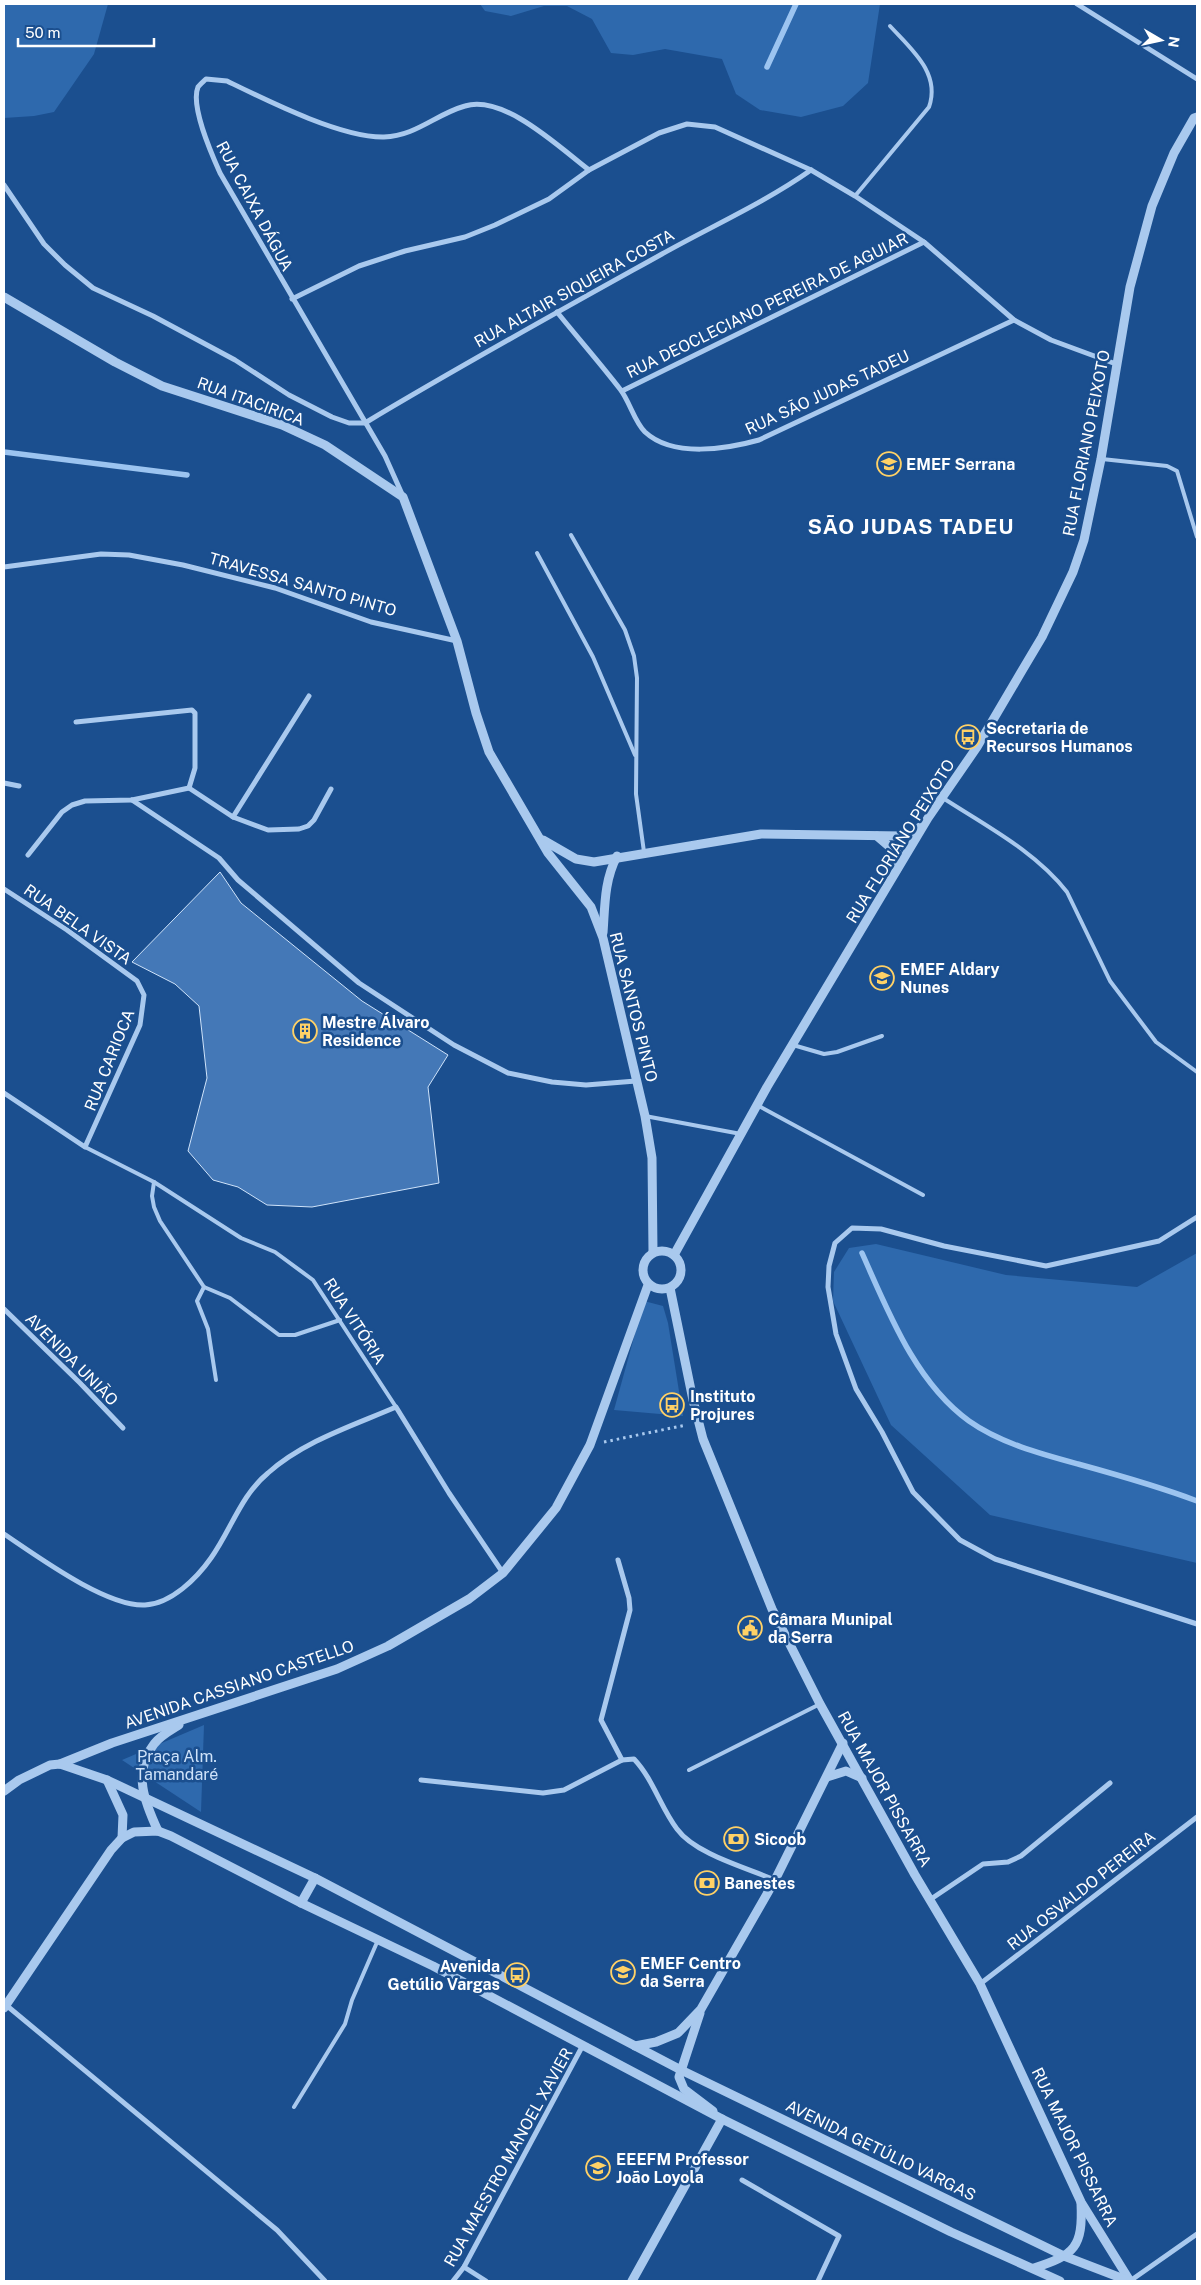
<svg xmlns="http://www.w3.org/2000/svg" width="1201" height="2285" font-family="'Public Sans',sans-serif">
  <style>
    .green { fill: #2e69ad }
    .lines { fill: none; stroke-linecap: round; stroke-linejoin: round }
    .stream { stroke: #9cc4f0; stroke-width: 5.5 }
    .building { fill: #4478b7; stroke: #cfe3fa }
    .path { stroke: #a9c9ee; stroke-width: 3; stroke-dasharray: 2.5 4; stroke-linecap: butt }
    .service { stroke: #a9c9ee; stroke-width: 4 }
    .minor { stroke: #a9c9ee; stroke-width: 5 }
    .tertiary { stroke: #a9c9ee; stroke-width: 9 }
    .labels { text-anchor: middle; stroke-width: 5; stroke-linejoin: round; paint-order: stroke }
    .street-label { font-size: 16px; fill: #fff; stroke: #1b4f8f }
    .poi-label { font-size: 16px; font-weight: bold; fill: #fff; stroke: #1b4f8f; text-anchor: start }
    .park-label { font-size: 16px; fill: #cfe3fa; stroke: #1b4f8f }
    .district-label { font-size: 21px; font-weight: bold; letter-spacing: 1px; fill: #fff; stroke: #1b4f8f }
  </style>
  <rect width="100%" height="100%" fill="#1b4f8f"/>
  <g class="green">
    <polygon points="4,4 108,4 94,54 54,112 34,116 4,118"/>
    <polygon points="480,4 880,4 868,83 843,106 801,117 760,110 736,94 722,59 665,49 633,55 611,53 592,19 567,6 544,6 511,16 485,11"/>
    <polygon points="876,1244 1006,1275 1137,1287 1197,1253 1197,1563 990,1515 891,1425 833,1301 834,1272 849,1248"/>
    <polygon points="644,1301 663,1306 668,1323 683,1416 614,1410"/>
    <polygon points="204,1725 201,1812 122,1760"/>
  </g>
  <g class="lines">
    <g class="stream">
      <polyline points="767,67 796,4"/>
      <polyline points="4,452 187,475"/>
      <path d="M 862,1253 C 888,1311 915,1382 969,1421 C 1000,1443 1041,1454 1078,1464 C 1118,1475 1158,1486 1197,1501"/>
    </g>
  </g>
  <polygon class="building" points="220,872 241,903 362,1001 448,1055 428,1087 439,1183 312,1207 267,1205 238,1187 213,1180 188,1151 207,1078 199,1006 175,984 132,962"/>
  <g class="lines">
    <polyline class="path" points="604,1442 686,1425"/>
    <g class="service">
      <path d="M 855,196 L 929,107 C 941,73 911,49 890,26"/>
      <polyline points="1102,459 1167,466 1177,471 1197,537"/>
      <polyline points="571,535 625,630 634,656 637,678 636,794 644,852"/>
      <polyline points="537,553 593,657 635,755"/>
      <path d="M 943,798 C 986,826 1035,851 1067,892 L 1110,981 L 1156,1042 L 1197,1072"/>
      <polyline points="793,1045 824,1054 837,1052 882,1036"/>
      <polyline points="757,1105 923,1195"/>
      <polyline points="645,1116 741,1134"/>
      <polyline points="85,1147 154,1182 241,1238 275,1252 313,1280 396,1407"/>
      <polyline points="154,1182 152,1196 154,1207 160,1221 204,1287 230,1298 279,1335 295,1335 340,1320"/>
      <polyline points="204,1287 197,1301 208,1329 216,1380"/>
      <polyline points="689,1770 820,1704"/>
      <polyline points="294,2107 345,2024 352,2000 378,1940"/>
    </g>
    <g class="minor">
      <polyline points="1077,4 1197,79"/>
      <path d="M 4,185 L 44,244 L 65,265 L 93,288 L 153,316 L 235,360 L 289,395 L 332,417 L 349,423 L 365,423 C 463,364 563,309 662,254 C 712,226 764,203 811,170"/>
      <polyline points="292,299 359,266 405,251 465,237 495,225 549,199 589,170 659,133 687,124 715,127 811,170 855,196 924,242 1014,320 1051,340 1116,364"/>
      <path d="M 557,312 C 578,338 600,363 620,389 C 630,402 634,421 645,432 C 673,458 727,449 759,440 L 1014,320"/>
      <polyline points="622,391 924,242"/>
      <path d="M 402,494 L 385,456 L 220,173 C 212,155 190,106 198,87 C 200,84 204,81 206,79 L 227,81 C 266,100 341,138 384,137 C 416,136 436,114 465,106 C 504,94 560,148 589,170"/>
      <polyline points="4,567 101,554 129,555 183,565 275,588 371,622 457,641"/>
      <polyline points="76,722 192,710 195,713 195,768 189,788"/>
      <polyline points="4,783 19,786"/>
      <polyline points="132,800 219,858 238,880 359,983 454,1045 508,1073 552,1082 586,1085 636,1081"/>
      <polyline points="233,817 309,696"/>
      <polyline points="28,855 62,812 72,805 85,801 132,800 189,788 233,817 268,830 299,829 308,826 314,820 331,789"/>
      <polyline points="4,889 67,930 137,981 144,995 140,1025 85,1147 4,1093"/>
      <polyline points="1197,1217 1159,1241 1046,1266 944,1246 881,1229 852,1228 835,1243 829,1266 828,1287 836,1334 856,1389 882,1432 913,1492 960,1540 995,1559 1197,1624"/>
      <polyline points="4,1309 80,1383 123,1428"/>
      <path d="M 4,1534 C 37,1556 106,1607 145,1605 C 171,1604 197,1578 211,1558 C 231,1530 241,1495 268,1473 C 304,1441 352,1426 396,1407 L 449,1493 L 503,1573"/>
      <polyline points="618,1560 629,1598 630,1610 601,1720 622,1760"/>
      <path d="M 421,1780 L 543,1793 L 564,1790 L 622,1760 L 634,1759 C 653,1779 661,1808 677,1829 C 695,1854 747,1868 775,1880"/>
      <polyline points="931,1899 983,1864 1008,1862 1021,1856 1110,1783"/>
      <polyline points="980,1984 1197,1817"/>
      <polyline points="6,2005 277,2230 325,2281"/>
      <polyline points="742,2180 839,2236 818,2281"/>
      <polyline points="464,2267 486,2281"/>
      <polyline points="453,2281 464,2267 583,2045"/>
      <polyline points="1130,2281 1197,2234"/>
    </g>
    <g class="tertiary">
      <polyline points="4,297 115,362 162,386 282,425 325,445 403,497 457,641 476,713 489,752 548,853 591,907 603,938 645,1116 652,1158 653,1252"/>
      <polyline points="877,836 897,853 897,869"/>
      <polyline points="543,840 576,859 594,862 761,834 903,836 913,833 920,827"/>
      <path d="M 603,933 C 605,906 604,881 617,856"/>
      <circle cx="662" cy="1270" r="19"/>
      <polyline points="674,1255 767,1087 928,818 977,747 1020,674 1042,637 1073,572 1084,540 1101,459 1130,287 1152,206 1174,153 1194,118 1197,117"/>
      <polyline points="670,1288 693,1400 703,1439 772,1609 820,1704 915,1875 980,1984 1081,2202 1130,2281"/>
      <polyline points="60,1764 112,1743 337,1669 388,1646 469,1599 503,1573 556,1508 590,1445 648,1285"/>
      <polyline points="827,1777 846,1771 862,1778"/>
      <polyline points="107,1780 123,1815 122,1838"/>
      <polyline points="4,1791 19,1780 50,1765 60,1764 107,1780 315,1878 681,2070 1064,2256 1129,2281"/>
      <path d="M 158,1831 C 145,1803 132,1772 154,1744 C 160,1736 171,1730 179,1725"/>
      <polyline points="301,1903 315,1878"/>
      <polyline points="4,2008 111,1850 122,1838 134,1832 158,1831 171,1836 301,1903 433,1966 722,2119 951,2232 1060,2281"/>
      <polyline points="700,2013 679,2077 684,2089 713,2111"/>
      <polyline points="635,2046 656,2042 678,2033 701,2009 775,1880 843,1743"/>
      <path d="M 1034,2268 C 1075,2255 1083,2247 1081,2203"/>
      <polyline points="632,2281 722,2119"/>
    </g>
  </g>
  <defs>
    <g id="school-ring" transform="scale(1.25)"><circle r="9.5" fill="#1b4f8f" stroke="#ffd166" stroke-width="1.5"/><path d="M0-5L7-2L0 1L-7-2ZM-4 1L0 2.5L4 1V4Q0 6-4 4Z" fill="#ffd166"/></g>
    <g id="bus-ring" transform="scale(1.25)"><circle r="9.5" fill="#1b4f8f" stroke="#ffd166" stroke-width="1.5"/><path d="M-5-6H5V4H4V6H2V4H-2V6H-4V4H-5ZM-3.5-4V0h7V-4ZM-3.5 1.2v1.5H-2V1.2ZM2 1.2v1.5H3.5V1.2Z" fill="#ffd166"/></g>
    <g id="building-ring" transform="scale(1.25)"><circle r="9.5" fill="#1b4f8f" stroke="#ffd166" stroke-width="1.5"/><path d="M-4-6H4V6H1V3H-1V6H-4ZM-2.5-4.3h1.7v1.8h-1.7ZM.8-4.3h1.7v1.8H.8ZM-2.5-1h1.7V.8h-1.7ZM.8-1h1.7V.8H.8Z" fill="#ffd166"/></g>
    <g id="civic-ring" transform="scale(1.25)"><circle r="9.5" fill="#1b4f8f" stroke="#ffd166" stroke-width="1.5"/><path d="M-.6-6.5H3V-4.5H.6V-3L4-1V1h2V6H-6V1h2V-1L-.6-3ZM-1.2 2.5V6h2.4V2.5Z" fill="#ffd166"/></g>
    <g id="bank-ring" transform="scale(1.25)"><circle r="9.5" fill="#1b4f8f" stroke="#ffd166" stroke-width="1.5"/><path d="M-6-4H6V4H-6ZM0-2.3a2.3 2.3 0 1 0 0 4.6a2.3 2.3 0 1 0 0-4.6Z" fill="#ffd166"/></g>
  </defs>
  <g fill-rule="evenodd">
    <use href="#school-ring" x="889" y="464"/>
    <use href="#bus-ring" x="968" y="737"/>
    <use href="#school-ring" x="882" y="978"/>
    <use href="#building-ring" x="305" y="1031"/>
    <use href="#bus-ring" x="672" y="1405"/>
    <use href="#civic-ring" x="750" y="1628"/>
    <use href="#bank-ring" x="736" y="1839"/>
    <use href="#bank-ring" x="707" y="1883"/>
    <use href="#school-ring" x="623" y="1972"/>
    <use href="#bus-ring" x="517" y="1975"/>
    <use href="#school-ring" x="598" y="2168"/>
  </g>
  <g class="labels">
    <g class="street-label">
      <text transform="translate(255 206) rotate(62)" y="6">RUA CAIXA DÁGUA</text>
      <text transform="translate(574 288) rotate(-29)" y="6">RUA ALTAIR SIQUEIRA COSTA</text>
      <text transform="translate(767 305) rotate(-26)" y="6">RUA DEOCLECIANO PEREIRA DE AGUIAR</text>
      <text transform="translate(827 392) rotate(-25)" y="6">RUA SÃO JUDAS TADEU</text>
      <text transform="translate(251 401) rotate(20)" y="6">RUA ITACIRICA</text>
      <text transform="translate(1086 443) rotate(-79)" y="6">RUA FLORIANO PEIXOTO</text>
      <text transform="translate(303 584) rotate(16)" y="6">TRAVESSA SANTO PINTO</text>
      <text transform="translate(900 841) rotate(-58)" y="6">RUA FLORIANO PEIXOTO</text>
      <text transform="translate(78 924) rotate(35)" y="6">RUA BELA VISTA</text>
      <text transform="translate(634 1007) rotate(76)" y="6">RUA SANTOS PINTO</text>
      <text transform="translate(109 1060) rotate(-68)" y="6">RUA CARIOCA</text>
      <text transform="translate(355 1321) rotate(57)" y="6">RUA VITÓRIA</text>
      <text transform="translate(72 1359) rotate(45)" y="6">AVENIDA UNIÃO</text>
      <text transform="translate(239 1684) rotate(-19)" y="6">AVENIDA CASSIANO CASTELLO</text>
      <text transform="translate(885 1789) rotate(61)" y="6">RUA MAJOR PISSARRA</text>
      <text transform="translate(1081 1890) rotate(-38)" y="6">RUA OSVALDO PEREIRA</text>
      <text transform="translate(1075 2147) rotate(64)" y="6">RUA MAJOR PISSARRA</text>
      <text transform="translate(881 2150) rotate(26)" y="6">AVENIDA GETÚLIO VARGAS</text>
      <text transform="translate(508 2157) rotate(-61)" y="6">RUA MAESTRO MANOEL XAVIER</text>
    </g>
    <g class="poi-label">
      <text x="906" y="470">EMEF Serrana</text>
      <text x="986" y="734">Secretaria de<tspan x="986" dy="18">Recursos Humanos</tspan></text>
      <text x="900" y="975">EMEF Aldary<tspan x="900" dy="18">Nunes</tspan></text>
      <text x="322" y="1028">Mestre Álvaro<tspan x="322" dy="18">Residence</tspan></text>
      <text x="690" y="1402">Instituto<tspan x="690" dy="18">Projures</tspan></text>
      <text x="768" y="1625">Câmara Munipal<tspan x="768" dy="18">da Serra</tspan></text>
      <text x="754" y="1845">Sicoob</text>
      <text x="724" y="1889">Banestes</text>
      <text x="640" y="1969">EMEF Centro<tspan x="640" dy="18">da Serra</tspan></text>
      <text x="500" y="1972" text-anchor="end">Avenida<tspan x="500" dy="18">Getúlio Vargas</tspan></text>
      <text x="616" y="2165">EEEFM Professor<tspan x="616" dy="18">João Loyola</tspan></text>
    </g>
    <g class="park-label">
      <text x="177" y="1762">Praça Alm.<tspan x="177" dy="18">Tamandaré</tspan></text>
    </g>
    <g class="district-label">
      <text x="911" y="534">SÃO JUDAS TADEU</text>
    </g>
  </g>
  <rect width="1201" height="2285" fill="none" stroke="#ffffff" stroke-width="10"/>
  <g transform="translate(1161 40) rotate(99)" stroke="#1b4f8f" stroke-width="4" paint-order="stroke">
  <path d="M0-4L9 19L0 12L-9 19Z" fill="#ffffff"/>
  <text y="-8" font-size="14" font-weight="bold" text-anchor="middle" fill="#ffffff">N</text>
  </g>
  <path d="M18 38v8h136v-8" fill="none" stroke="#ffffff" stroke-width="2.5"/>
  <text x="25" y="38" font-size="15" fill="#ffffff" stroke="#1b4f8f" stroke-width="4" paint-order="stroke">50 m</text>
</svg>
